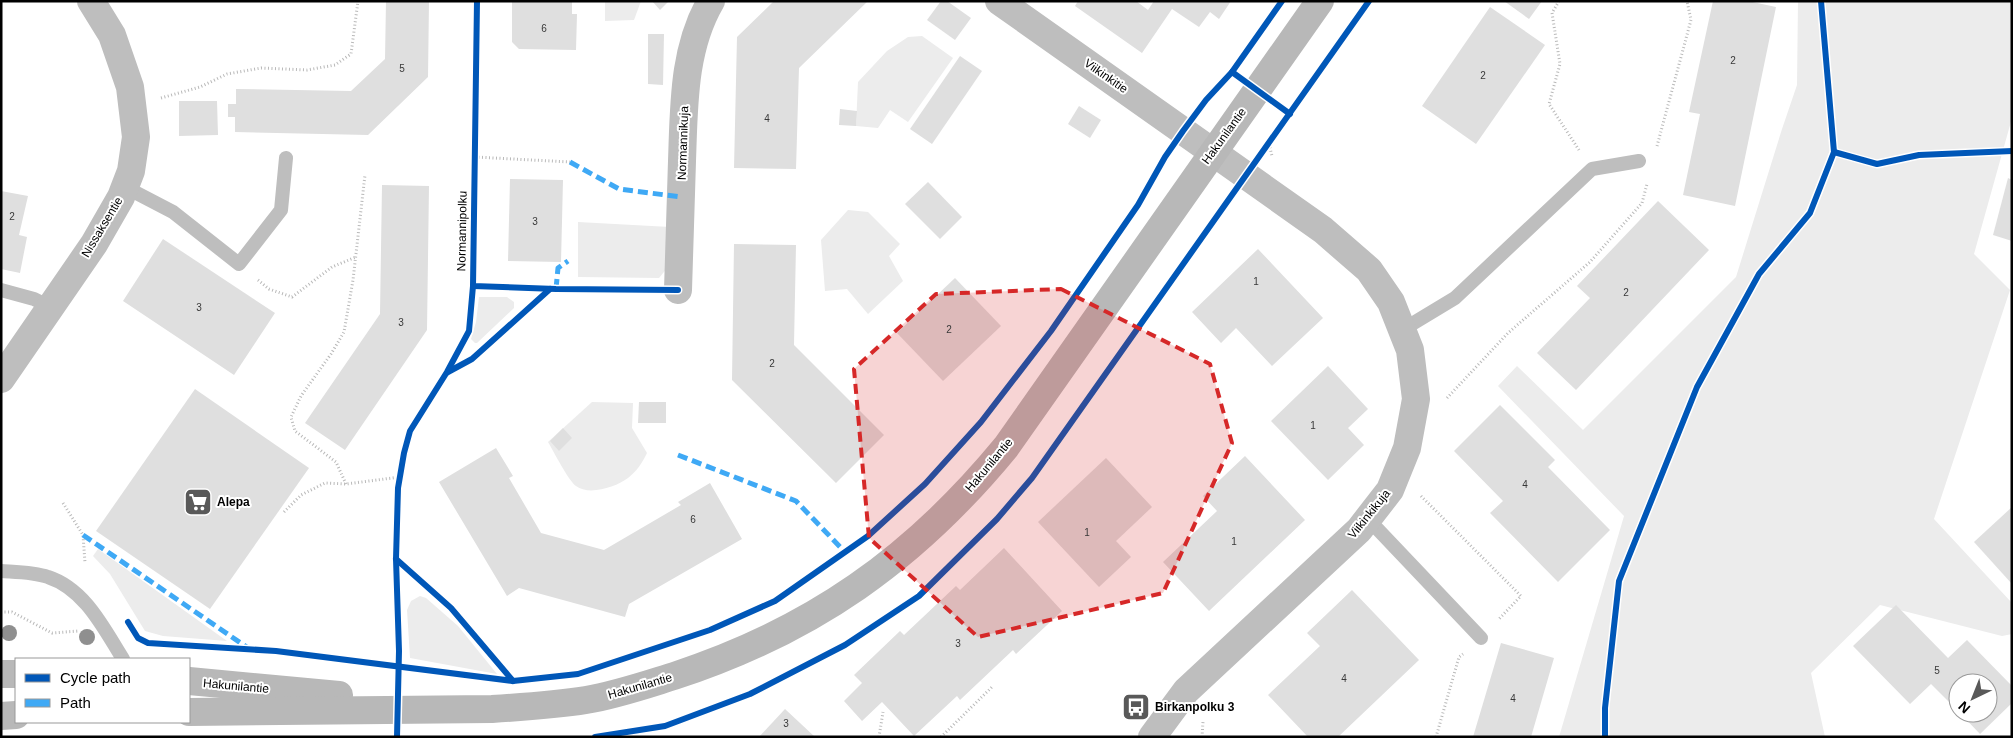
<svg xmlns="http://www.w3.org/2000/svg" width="2013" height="738" font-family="Helvetica,sans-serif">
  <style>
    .green { fill: #ececec }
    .building { fill: #dfdfdf }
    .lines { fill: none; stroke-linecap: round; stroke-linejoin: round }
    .path { stroke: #b9b9b9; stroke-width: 3; stroke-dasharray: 1 2.5; stroke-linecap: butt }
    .lane { stroke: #bebebe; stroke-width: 14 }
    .street { stroke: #bebebe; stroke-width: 28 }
    .secondary { stroke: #b8b8b8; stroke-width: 28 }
    .quiet { stroke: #3fa9f5; stroke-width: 5; stroke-dasharray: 10 5; stroke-linecap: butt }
    .cycleway-casing { stroke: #fff; stroke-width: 9 }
    .cycleway { stroke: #0057b8; stroke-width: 6 }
    .tree { fill: #8f8f8f }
    .marked { fill: #d62828; fill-opacity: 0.2; stroke: #d62828; stroke-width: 4; stroke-dasharray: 10 6; stroke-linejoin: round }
    .labels { text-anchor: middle; stroke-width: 4; stroke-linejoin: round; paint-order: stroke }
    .number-label { font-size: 10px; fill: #383838 }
    .street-label { font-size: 12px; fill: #000; stroke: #fff }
    .poi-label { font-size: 12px; font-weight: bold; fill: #000; stroke: #fff; text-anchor: start }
  </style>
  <rect width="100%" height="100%" fill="#fff"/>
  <g class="green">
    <polygon points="605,1 641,1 634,20 605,21"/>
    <polygon points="1798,1 2012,1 2012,118 1974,254 2010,290 1934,519 2012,603 2012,634 2002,636 1880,605 1811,673 1825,737 1559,737 1624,516 1498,386 1517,366 1583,430 1736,277 1782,129 1797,85"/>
    <polygon points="922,36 953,58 908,122 890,110 878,128 856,126 858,82 887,51 908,37"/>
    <polygon points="848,210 868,212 900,244 889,256 903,281 868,314 847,289 825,291 821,240"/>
    <polygon points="578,222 670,227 668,267 659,278 578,277"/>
    <polygon points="479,297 507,297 514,302 514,308 477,343 475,343 471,339 476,322"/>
    <path d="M 592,402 L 633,403 L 632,428 L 647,453 C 642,463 637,471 628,478 C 616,487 589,496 576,486 C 568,480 554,452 548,442 Z"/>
    <polygon points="98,549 227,641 163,636 145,631 110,574 93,556"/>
    <polygon points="420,596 426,598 458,626 497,674 410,658 407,610 411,601"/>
  </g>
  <g class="building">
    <polygon points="386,1 429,1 428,77 368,135 235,132 235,117 228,117 228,104 236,104 236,89 351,91 385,59"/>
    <polygon points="512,1 572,1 572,14 577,14 576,50 519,49 512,42"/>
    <polygon points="652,1 669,1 660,10"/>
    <polygon points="774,1 868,1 799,68 796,169 734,168 737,37"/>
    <polygon points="941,1 947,1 971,18 955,40 927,20"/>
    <polygon points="1078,1 1136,1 1148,10 1154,1 1231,1 1219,19 1210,12 1199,27 1172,9 1142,53 1075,6"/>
    <polygon points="1504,1 1542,1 1529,19"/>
    <polygon points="1713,1 1748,1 1776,7 1735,206 1683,195 1700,114 1689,112"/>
    <polygon points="1490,7 1545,45 1476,144 1422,106"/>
    <polygon points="648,34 664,34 663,85 648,84"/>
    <polygon points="960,56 982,71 932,144 910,129"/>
    <polygon points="179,101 217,101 218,135 179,136"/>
    <polygon points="1079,106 1101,120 1090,138 1068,124"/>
    <polygon points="840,109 857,111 856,126 839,125"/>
    <polygon points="2008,178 2012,180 2012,241 1993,235"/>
    <polygon points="510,179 563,180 561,262 508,261"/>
    <polygon points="928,182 962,217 940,239 905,204"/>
    <polygon points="382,185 429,186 427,330 345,450 305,423 380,314"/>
    <polygon points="1,191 28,196 19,235 27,237 20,273 1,269"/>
    <polygon points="1658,201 1709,250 1576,390 1537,353 1590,298 1577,286"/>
    <polygon points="163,239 275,313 234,375 123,301"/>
    <polygon points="734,244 796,245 794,345 884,435 836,483 732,380"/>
    <polygon points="1258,249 1323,318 1272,366 1236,328 1221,343 1192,312"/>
    <polygon points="955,278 1001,326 943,381 897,333"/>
    <polygon points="1328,366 1368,409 1348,428 1364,445 1328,480 1271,421"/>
    <polygon points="195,389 309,468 210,609 96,531"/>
    <polygon points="639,402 666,402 666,423 638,423"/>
    <polygon points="1500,405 1555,460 1548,467 1610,530 1558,582 1490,513 1503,501 1454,451"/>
    <polygon points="563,428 572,438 559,451 550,441"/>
    <polygon points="496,448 513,476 509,478 541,533 604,550 681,505 678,502 710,483 742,539 629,604 625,617 519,588 507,596 439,482"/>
    <polygon points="1245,456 1305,520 1209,611 1163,562 1217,511 1203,496"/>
    <polygon points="1106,458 1152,507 1116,541 1131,557 1099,587 1038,522"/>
    <polygon points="2012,507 2012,584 1974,542"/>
    <polygon points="1004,548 1062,611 1016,654 1013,650 960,700 957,696 914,736 882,702 862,721 844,701 862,683 854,675 900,631 904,635 956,586 960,590"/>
    <polygon points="1352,590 1419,660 1338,737 1308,737 1268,695 1320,646 1307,633"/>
    <polygon points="1896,605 1948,658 1967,640 2012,686 2012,703 1980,734 1960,713 1988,713 1988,683 1958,683 1958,711 1931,684 1910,704 1853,646"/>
    <polygon points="1501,643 1554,658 1531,737 1473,737"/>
    <polygon points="785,709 815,737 759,737"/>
  </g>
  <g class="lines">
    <g class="path">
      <polyline points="1559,1 1552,13 1560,64 1549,104 1579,150"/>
      <polyline points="161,98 200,87 227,74 261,68 307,70 335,65 351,54 358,1"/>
      <polyline points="1269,144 1272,156"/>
      <polyline points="1657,146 1691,20 1687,1"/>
      <polyline points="475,157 570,162"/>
      <polyline points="258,280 269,289 292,297 332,267 356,257"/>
      <polyline points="1447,398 1508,333 1590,262 1642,203 1647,184"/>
      <polyline points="346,484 336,462 295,431 291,417 301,396 331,354 344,332 353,280 365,175"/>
      <polyline points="1421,496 1521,596 1498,620"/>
      <polyline points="63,503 83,535 85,563"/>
      <polyline points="284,512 301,495 325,483 346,484 400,477"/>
      <polyline points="1,612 12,612 52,633 78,631"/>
      <polyline points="879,737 883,712"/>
      <polyline points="941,737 992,687"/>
      <polyline points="1202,737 1203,722"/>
      <polyline points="1436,737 1459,657 1463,654"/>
    </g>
    <g class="lane">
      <polyline points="125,187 173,212 239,264 281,210 286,158"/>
      <polyline points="1,290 34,299 50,307"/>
      <polyline points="1402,330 1455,298 1592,169 1639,161"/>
      <polyline points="1368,519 1481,638"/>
      <path d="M 1,571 C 16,572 34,572 48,577 C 85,589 104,629 123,659"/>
    </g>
    <g class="street">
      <polyline points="999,1 1323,230 1369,270 1391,302 1410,350 1416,399 1407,448 1390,490 1359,530 1186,691 1152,737"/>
      <path d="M 678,290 C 679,247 681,204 682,161 C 684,106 683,49 711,1"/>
      <polyline points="1,379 94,244 121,197 131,171 136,137 130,87 112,35 91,1"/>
    </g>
    <g class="secondary">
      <polyline points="1,674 16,674"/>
      <polyline points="189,681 339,695"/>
      <path d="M 189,712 L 492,709 C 524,707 555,705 586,700 C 616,695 645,685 674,676 C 812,631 914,559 1006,447 L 1320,1"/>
      <polyline points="1,716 16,715"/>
    </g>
    <g class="quiet">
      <polyline points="570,162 619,189 681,197"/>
      <polyline points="556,289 558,268 568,261"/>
      <polyline points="678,455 796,501 845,552"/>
      <polyline points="83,535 248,648"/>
    </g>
    <g class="cycleway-casing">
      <g id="cycleway">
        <polyline points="477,1 473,286 556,289 678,290"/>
        <polyline points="1232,72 1290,114"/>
        <polyline points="1834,152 1877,164 1919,155 2012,151"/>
        <polyline points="448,372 472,359 550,289"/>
        <polyline points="396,559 451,608 513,681"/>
        <polyline points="128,622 138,638 148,643 276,651 513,681 578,674 710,630 775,601 868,536 925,484 981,422 1051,331 1138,205 1165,157 1183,131 1206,100 1232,72 1282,1"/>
        <polyline points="397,737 399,651 396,559 398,488 404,453 410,431 447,372 469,331 473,286"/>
        <polyline points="595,737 665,726 750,694 845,645 919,596 997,519 1032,478 1369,1"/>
        <polyline points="1605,737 1605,708 1619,581 1697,387 1759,274 1810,213 1834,152 1821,1"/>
      </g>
    </g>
    <use href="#cycleway" class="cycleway"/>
  </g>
  <g class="tree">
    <circle cx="9" cy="633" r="8"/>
    <circle cx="87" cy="637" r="8"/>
  </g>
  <path class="marked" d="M 1061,289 L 1210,364 L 1232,443 L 1163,593 L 978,637 L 869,538 L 854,369 L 936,294 Z"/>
  <defs>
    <g id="supermarket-square" transform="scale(1.4375)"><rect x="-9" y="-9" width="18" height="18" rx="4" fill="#595959" stroke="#fff"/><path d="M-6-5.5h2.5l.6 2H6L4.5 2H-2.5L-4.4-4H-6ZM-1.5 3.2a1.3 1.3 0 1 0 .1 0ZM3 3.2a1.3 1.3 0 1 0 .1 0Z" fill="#fff"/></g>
    <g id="bus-square" transform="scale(1.4375)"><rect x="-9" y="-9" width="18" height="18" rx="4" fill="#595959" stroke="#fff"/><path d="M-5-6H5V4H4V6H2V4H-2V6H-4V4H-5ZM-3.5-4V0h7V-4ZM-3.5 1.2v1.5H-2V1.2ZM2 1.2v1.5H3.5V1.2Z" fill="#fff"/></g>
  </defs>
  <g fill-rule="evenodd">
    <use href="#supermarket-square" x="198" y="502"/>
    <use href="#bus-square" x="1136" y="707"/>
  </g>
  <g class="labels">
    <g class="number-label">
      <text x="544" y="32">6</text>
      <text x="1733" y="64">2</text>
      <text x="402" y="72">5</text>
      <text x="1483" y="79">2</text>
      <text x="767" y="122">4</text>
      <text x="12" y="220">2</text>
      <text x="535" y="225">3</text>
      <text x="1256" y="285">1</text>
      <text x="1626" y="296">2</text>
      <text x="199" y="311">3</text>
      <text x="401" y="326">3</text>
      <text x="949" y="333">2</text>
      <text x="772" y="367">2</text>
      <text x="1313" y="429">1</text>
      <text x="1525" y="488">4</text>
      <text x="693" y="523">6</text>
      <text x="1087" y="536">1</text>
      <text x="1234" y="545">1</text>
      <text x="958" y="647">3</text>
      <text x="1937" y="674">5</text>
      <text x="1344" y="682">4</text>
      <text x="1513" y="702">4</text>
      <text x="786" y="727">3</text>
    </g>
    <g class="street-label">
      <text transform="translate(1106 76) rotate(35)" y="4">Viikinkitie</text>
      <text transform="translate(1224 136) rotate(-54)" y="4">Hakunilantie</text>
      <text transform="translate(683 143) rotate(-88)" y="4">Normannikuja</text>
      <text transform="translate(102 227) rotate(-59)" y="4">Nissaksentie</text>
      <text transform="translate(462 231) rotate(-89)" y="4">Normannipolku</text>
      <text transform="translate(989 465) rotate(-50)" y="4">Hakunilantie</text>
      <text transform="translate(1369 514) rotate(-51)" y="4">Viikinkikuja</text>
      <text transform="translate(236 686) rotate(5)" y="4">Hakunilantie</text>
      <text transform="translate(640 686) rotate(-16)" y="4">Hakunilantie</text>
    </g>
    <g class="poi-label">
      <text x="217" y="506">Alepa</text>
      <text x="1155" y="711">Birkanpolku 3</text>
    </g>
  </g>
  <rect width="2013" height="738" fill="none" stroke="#000000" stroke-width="5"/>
  <rect x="15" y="658" width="175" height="65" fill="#ffffff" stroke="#999999"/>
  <rect x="25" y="674" width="25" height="8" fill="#0057b8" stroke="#999999"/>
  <text x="60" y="683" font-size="15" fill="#000000">Cycle path</text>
  <rect x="25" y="699" width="25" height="8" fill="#3fa9f5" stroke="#999999"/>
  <text x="60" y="708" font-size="15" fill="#000000">Path</text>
  <g transform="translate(1973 698) rotate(223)"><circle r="24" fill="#ffffff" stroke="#999999"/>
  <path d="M0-4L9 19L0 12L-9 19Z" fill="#595959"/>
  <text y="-8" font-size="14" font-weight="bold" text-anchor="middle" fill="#000000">N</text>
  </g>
</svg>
